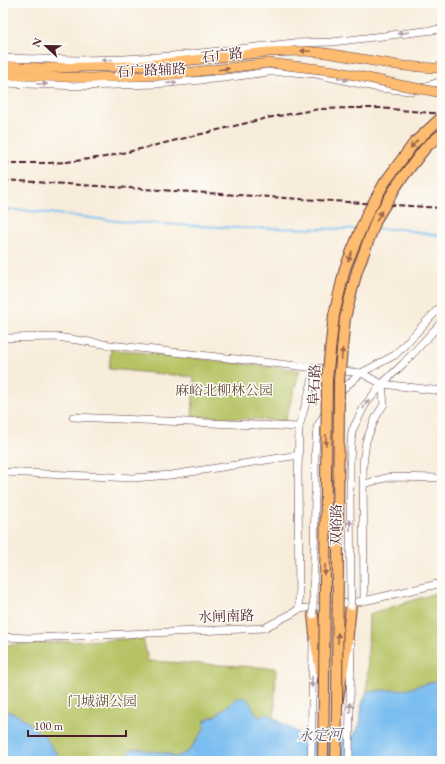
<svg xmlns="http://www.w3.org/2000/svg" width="445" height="764" font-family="'EB Garamond','Noto Serif SC',serif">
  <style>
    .green { fill: #b6c263; stroke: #807047 }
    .water { fill: #7abdf0; stroke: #626e8e }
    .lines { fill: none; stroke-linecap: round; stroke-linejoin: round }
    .stream { stroke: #7abdf0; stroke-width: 2 }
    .minor-casing { stroke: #643e45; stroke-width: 8 }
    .major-casing { stroke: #643e45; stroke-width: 10 }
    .highway-casing { stroke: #643e45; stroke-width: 12 }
    .minor { stroke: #fff; stroke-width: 7 }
    .major { stroke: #fdbc6f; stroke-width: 9 }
    .highway { stroke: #fdbc6f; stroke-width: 10 }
    .rail { stroke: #4a1f2b; stroke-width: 2; stroke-dasharray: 6 3; stroke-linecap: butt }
    .minor-bridge-casing { stroke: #643e45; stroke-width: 8; stroke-linecap: butt }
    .major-bridge-casing { stroke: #643e45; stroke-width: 10; stroke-linecap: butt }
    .highway-bridge-casing { stroke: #643e45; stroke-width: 12; stroke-linecap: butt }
    .minor-bridge { stroke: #fff; stroke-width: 7 }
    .major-bridge { stroke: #fdbc6f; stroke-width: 9 }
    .highway-bridge { stroke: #fdbc6f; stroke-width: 10 }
    .oneway { fill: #ae9aa0 }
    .oneway2 { fill: #9b664a }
    .labels { text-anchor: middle; stroke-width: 3; stroke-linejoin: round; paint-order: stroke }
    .street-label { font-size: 14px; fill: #4a1f2b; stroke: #fdfcf7 }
    .park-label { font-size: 14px; fill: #6a503c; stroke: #fdfcf7 }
    .water-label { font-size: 15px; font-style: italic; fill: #5b5670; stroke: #fdfcf7 }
  </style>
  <rect width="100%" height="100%" fill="#fdfcf7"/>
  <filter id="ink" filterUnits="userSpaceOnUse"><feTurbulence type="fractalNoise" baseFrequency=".025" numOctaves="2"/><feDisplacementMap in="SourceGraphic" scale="8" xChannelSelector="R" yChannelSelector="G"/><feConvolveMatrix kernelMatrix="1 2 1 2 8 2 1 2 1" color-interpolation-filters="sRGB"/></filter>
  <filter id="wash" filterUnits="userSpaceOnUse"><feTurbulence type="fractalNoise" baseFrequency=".012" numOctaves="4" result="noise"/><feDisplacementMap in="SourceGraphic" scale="16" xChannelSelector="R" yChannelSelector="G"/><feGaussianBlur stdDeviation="0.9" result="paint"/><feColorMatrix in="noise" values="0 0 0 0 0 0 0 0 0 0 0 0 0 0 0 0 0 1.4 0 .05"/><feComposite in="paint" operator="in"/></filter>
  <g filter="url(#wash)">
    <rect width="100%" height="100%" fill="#f8eddb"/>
    <g class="green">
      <polygon points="111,349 300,370 285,421 192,416 194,377 109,369"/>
      <polygon points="442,591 442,761 365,761 369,614"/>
      <polygon points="143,638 148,661 276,668 273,761 3,761 3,645"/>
    </g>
    <g class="water">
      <path d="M 438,681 L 442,682 L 442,761 L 355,761 L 352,759 L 283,760 L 282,761 L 124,761 L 131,749 L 143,749 L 148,752 L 151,751 L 171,754 L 171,756 L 176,757 L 189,751 L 204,729 L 205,720 L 207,720 L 210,717 L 214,717 L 237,698 L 247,698 L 257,715 L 261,717 L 266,713 L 298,733 L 352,738 L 360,724 L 362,704 L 367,692 C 375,691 383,690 390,690 C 399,689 409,691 416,686 Z"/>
      <path d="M 3,711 C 19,712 30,723 40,734 L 43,734 L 59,757 L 63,761 L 3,761 Z"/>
    </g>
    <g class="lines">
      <g class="stream">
        <polyline points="3,209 31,211 125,222 240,228 357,229"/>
        <polyline points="377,229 400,229 442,236"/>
      </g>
    </g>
  </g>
  <g filter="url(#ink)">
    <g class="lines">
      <g class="minor-casing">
        <g id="minor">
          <polyline points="3,58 79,60 124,59 172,56 294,43 332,42 442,29"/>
          <polyline points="3,83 79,86 158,84 224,78 268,72 292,72 316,74 379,88 411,91 442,81"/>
          <polyline points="3,338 57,337 110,345 361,373 382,384 442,391"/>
          <polyline points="73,417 299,427"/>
          <polyline points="3,472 133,478 171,475 299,455"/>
          <polyline points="364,484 389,477 442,478"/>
          <polyline points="350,495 350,459 352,431 365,405 382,384 403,364 442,322"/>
          <polyline points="315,496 315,456 317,427 335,396 361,373 395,355 442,305"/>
          <polyline points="364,601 363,465 366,441 376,417 384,404 382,384"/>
          <polyline points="299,609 364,601 442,583"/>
          <polyline points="3,637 31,638 264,628 291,614 299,609 298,473 299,427 316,368"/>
          <polyline points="311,761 313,641"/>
          <polyline points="349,761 351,643"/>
        </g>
      </g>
      <g class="major-casing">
        <g id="major">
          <polyline points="3,66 42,68 137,66 269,52 304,51 326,53 403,66 435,68 442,67"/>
          <polyline points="3,75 90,78 167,75 269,63"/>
        </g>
      </g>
      <g class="highway-casing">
        <g id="highway">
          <polyline points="313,615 316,644 324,686 323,761"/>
          <polyline points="336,761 337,705 347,643 351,606"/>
        </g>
      </g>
      <use href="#minor" class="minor"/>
      <use href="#major" class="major"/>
      <use href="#highway" class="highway"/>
      <g class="rail">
        <polyline points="3,163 48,163 67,162 105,157 140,149 267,118 319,109 350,108 380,108 442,114"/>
        <polyline points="3,180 442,208"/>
      </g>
      <g class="minor-bridge-casing">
        <g id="minor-bridge">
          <polyline points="350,495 351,606"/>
          <polyline points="313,615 315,496"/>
        </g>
      </g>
      <g class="major-bridge-casing">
        <polyline id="major-bridge" points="269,63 336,71 395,84 442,93"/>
      </g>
      <g class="highway-bridge-casing">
        <g id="highway-bridge">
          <polyline points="324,686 327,379 334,315 345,268 367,214 385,182 414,143 442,117"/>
          <polyline points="337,705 339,381 345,318 357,271 377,218 399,182 426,147 442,134"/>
        </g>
      </g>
      <use href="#minor-bridge" class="minor-bridge"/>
      <use href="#major-bridge" class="major-bridge"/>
      <use href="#highway-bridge" class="highway-bridge"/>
    </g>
    <defs><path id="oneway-solid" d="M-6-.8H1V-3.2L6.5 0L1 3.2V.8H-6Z"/></defs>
    <g class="oneway">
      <use href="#oneway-solid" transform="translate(403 33) rotate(173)"/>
      <use href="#oneway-solid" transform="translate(107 60) rotate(178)"/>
      <use href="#oneway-solid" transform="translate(343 79) rotate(12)"/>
      <use href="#oneway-solid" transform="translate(172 83) rotate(-5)"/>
      <use href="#oneway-solid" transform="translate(42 84) rotate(2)"/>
      <use href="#oneway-solid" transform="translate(366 404) rotate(-57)"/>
      <use href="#oneway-solid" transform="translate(350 525) rotate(-90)"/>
      <use href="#oneway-solid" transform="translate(312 682) rotate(91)"/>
      <use href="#oneway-solid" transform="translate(350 708) rotate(-90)"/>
    </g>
    <g class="oneway2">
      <use href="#oneway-solid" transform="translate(306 51) rotate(-177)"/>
      <use href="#oneway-solid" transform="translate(224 69) rotate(-7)"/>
      <use href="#oneway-solid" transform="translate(414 144) rotate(131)"/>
      <use href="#oneway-solid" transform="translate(379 216) rotate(-62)"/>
      <use href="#oneway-solid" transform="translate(350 256) rotate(112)"/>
      <use href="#oneway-solid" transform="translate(342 354) rotate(-85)"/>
      <use href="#oneway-solid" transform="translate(326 440) rotate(91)"/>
      <use href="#oneway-solid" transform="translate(325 570) rotate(91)"/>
      <use href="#oneway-solid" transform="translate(338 638) rotate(-90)"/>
    </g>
  </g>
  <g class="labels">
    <g class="street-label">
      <text transform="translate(222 55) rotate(-7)" y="5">石广路</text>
      <text transform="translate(151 70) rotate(-3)" y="5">石广路辅路</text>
      <text transform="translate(314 385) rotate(-87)" y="5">阜石路</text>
      <text transform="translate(336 525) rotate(-90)" y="5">双峪路</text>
      <text transform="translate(226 616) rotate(-2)" y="5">水闸南路</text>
    </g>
    <g class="park-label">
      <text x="224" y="395">麻峪北柳林公园</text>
      <text x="102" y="706">门城湖公园</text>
    </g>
    <g class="water-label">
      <text transform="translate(320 735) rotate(-1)" y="5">永定河</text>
    </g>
  </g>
  <rect width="445" height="764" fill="none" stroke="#fdfcf7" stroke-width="16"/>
  <g transform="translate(46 46) rotate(292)" stroke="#fdfcf7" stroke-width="3" paint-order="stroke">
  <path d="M0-3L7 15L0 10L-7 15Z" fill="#4a1f2b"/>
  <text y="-6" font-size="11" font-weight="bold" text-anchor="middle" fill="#4a1f2b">N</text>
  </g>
  <path d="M28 730v6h98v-6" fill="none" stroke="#4a1f2b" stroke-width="2"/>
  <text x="34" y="730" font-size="12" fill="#4a1f2b" stroke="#fdfcf7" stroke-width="3" paint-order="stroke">100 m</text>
</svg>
